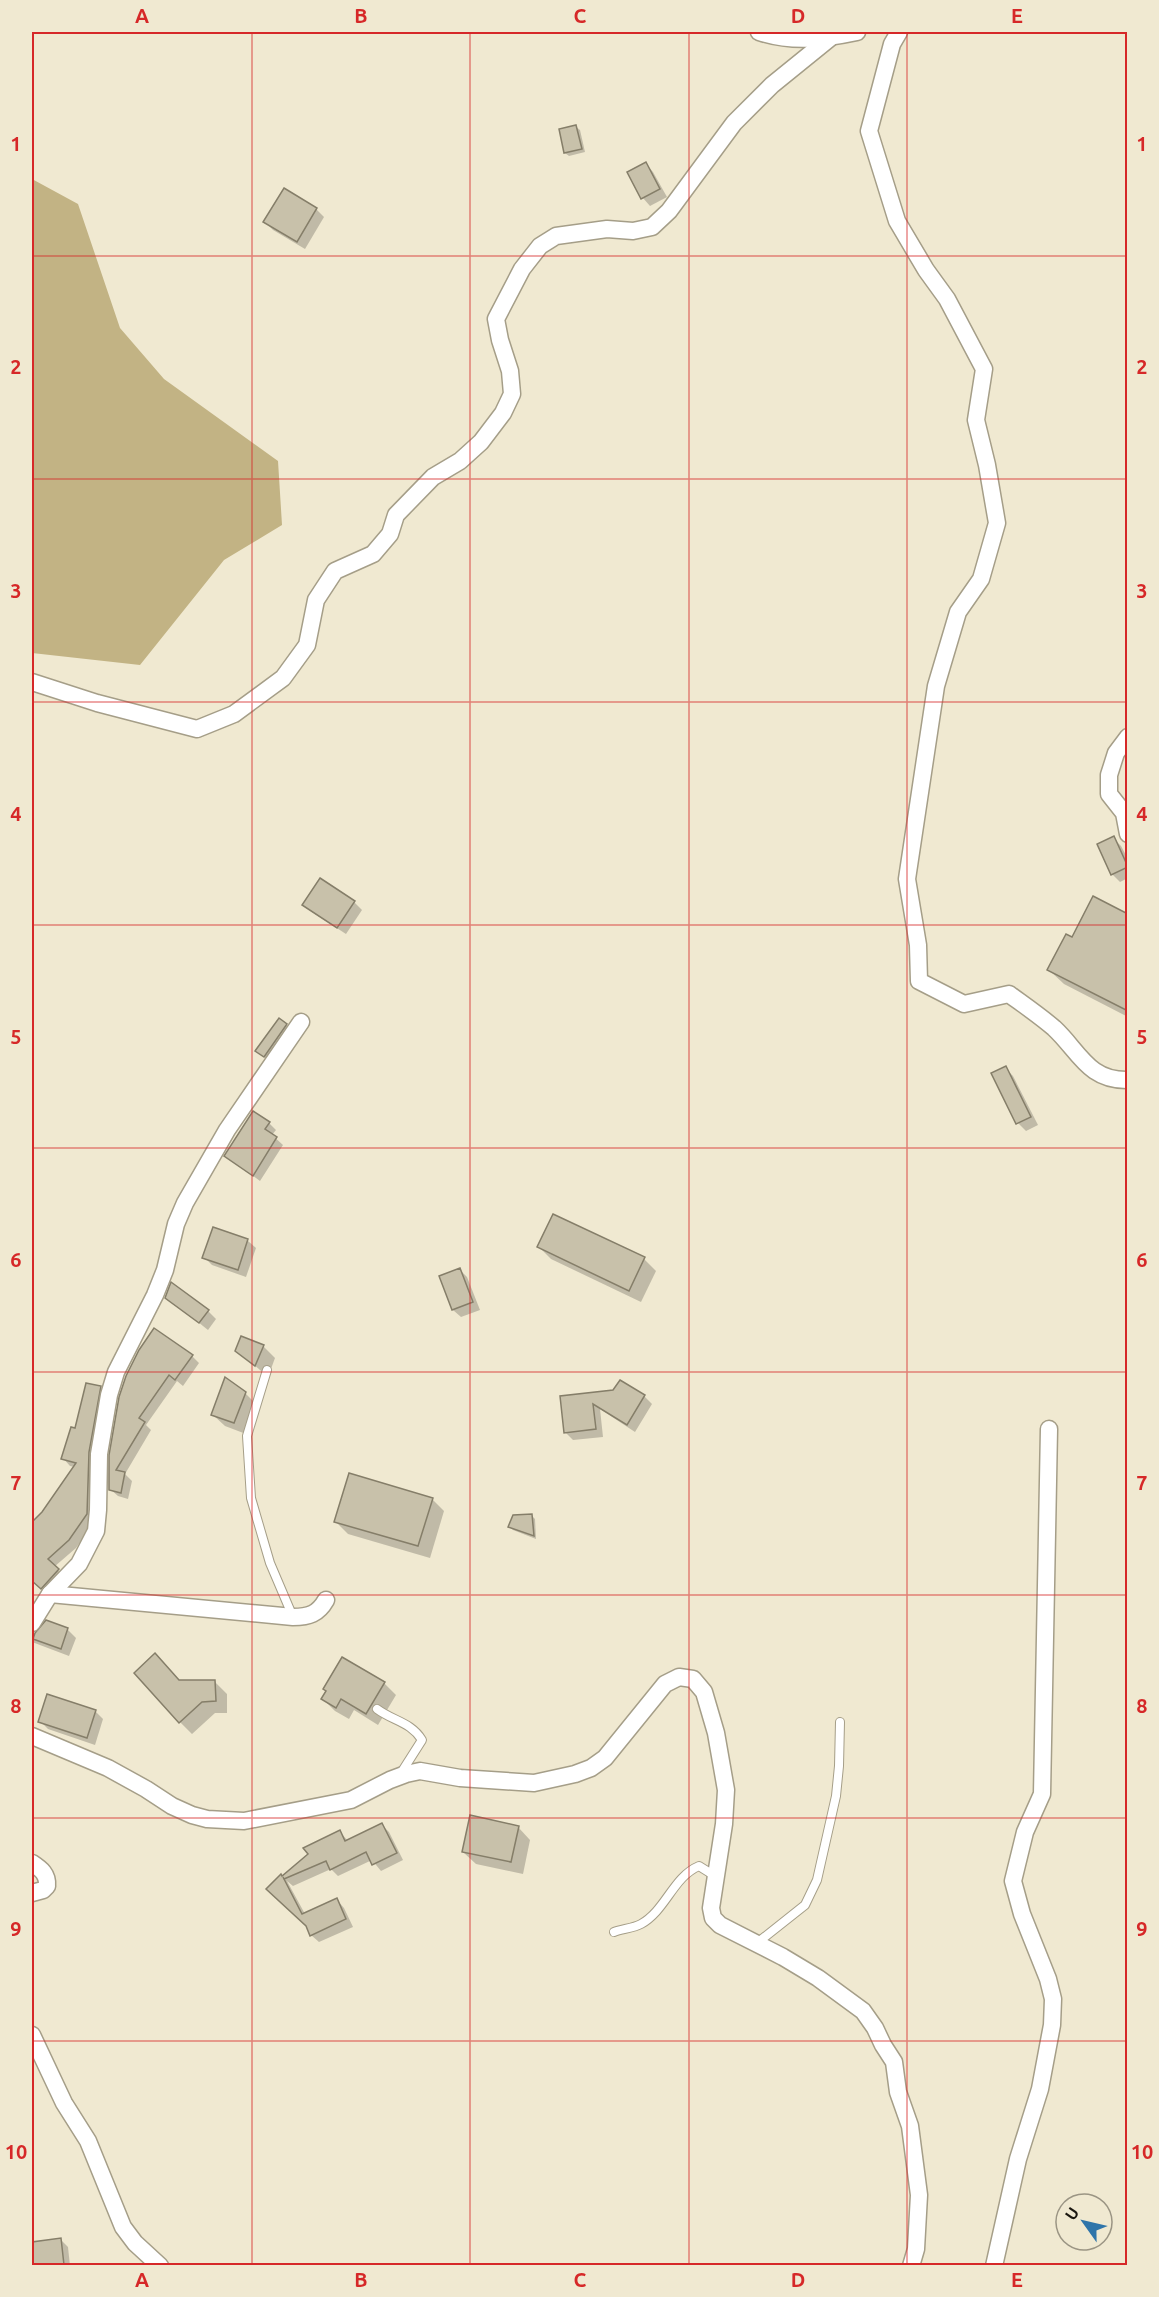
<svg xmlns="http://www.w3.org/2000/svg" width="1159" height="2297" font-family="Ubuntu,sans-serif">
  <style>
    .forest { fill: #c2b384 }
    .shadow { fill: #0003 }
    .building { fill: #c8c1aa; stroke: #857e69; stroke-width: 1.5 }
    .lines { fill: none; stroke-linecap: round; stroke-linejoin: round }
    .lane-casing { stroke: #a59e88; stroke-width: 10 }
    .street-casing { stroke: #a59e88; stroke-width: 19 }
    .lane { stroke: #fff; stroke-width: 8 }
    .street { stroke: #fff; stroke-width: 16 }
    .grid { fill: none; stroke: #d62828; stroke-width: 1.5; stroke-opacity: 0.55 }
    .neatline { fill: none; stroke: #d62828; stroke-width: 2 }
    .grid-label { font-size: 20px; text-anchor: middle; font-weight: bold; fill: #d62828 }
  </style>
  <rect width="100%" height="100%" fill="#f0e9d1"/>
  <polygon class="forest" points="32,179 78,204 120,328 164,379 278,461 282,525 224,560 140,665 32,653"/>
  <g class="shadow">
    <polygon points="576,127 580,130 585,152 569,156 565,153"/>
    <polygon points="646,164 653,172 667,197 650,206 643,198 629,173"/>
    <polygon points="316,209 324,217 305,249 273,230 265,222"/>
    <polygon points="1113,838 1121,846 1128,859 1128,878 1120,882 1112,874"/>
    <polygon points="354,902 362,910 346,934 312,912 304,905"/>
    <polygon points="1128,916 1128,1017 1064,984 1049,970 1072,939"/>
    <polygon points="286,1025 294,1033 273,1064 257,1051"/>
    <polygon points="1005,1068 1013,1076 1038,1125 1026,1131 1018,1123"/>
    <polygon points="269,1123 276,1130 272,1135 283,1145 260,1181 226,1156"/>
    <polygon points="214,1229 248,1241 256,1248 246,1277 212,1265 204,1257"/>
    <polygon points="539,1247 644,1259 656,1271 641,1302 551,1259"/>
    <polygon points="459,1269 467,1277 480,1310 461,1317 453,1310 441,1277"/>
    <polygon points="167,1297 208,1311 216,1319 208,1330"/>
    <polygon points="263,1346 275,1358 268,1377 237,1350"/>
    <polygon points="192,1356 199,1363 183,1386 177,1381 146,1425 151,1430 125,1474 132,1481 128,1499 118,1496 110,1489 121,1398"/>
    <polygon points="620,1382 644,1396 652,1404 635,1432 600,1409 603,1437 573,1440 565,1432 561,1398 614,1391"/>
    <polygon points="100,1388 107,1395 94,1522 76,1548 54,1567 65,1577 49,1595 32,1580 32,1531 75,1467 70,1466 63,1458"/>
    <polygon points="245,1393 257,1405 246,1434 225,1426 212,1414"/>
    <polygon points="432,1499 444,1511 430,1558 348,1534 336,1522"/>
    <polygon points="532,1516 535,1519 536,1539 513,1530 510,1527"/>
    <polygon points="46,1622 68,1630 76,1638 69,1656 32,1642 32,1634 37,1634"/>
    <polygon points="180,1681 215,1682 227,1694 227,1713 215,1713 192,1734 180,1722"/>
    <polygon points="384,1683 396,1695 378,1725 354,1710 349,1719 335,1711 323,1699"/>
    <polygon points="95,1711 103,1719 95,1745 48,1729 40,1721"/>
    <polygon points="382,1825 389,1832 403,1860 381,1871 372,1860 338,1876 331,1869 293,1886 287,1881 305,1914 337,1900 344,1908 353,1927 319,1942 311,1935 283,1878 340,1832 348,1841"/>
    <polygon points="518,1827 530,1840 523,1874 476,1864 463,1852"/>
    <polygon points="60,2239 68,2247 70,2266 32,2266 32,2243"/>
  </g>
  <g class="building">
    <polygon points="576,125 582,149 564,153 559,129"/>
    <polygon points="646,162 660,189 641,199 627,172"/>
    <polygon points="284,188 317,208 297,242 263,222"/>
    <polygon points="1114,836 1128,867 1111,875 1097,844"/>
    <polygon points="320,878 355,901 337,928 302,905"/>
    <polygon points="1093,896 1128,914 1128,1011 1047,970 1066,934 1072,937"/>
    <polygon points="279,1018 287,1024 264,1057 255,1051"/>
    <polygon points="1006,1066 1031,1117 1016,1124 991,1073"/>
    <polygon points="253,1111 270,1122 265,1129 277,1137 253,1176 224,1156"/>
    <polygon points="553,1214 645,1257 629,1291 537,1247"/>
    <polygon points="213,1227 248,1239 238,1270 202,1258"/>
    <polygon points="460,1268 473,1302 452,1310 439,1276"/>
    <polygon points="171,1282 209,1310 199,1323 165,1298"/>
    <polygon points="154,1328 193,1355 175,1380 169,1375 139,1418 145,1422 116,1470 125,1472 121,1493 109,1490 109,1455 119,1397 126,1376 139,1350"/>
    <polygon points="241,1336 264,1345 255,1366 235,1351"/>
    <polygon points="225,1377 246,1392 234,1423 211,1415"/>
    <polygon points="620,1380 645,1395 627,1425 593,1404 596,1429 564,1433 560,1396 613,1390"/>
    <polygon points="86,1383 101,1386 89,1452 87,1514 69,1540 48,1559 59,1569 41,1589 32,1581 32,1522 42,1512 76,1463 61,1459 71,1427 75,1428"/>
    <polygon points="349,1473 433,1498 418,1546 334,1522"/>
    <polygon points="532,1514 534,1536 508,1527 513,1515"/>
    <polygon points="46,1620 68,1628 61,1649 33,1639 35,1633"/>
    <polygon points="155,1653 179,1680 215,1680 216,1701 202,1702 179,1723 134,1673"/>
    <polygon points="342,1657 385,1682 366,1714 341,1699 336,1708 321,1699 326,1691 323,1689"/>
    <polygon points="47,1694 96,1710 87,1738 38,1722"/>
    <polygon points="470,1815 519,1826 511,1862 462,1852"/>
    <polygon points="382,1823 397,1853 372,1865 366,1852 330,1870 326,1861 284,1879 283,1877 302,1914 337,1898 346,1919 310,1936 306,1926 266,1889 281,1874 282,1876 308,1854 303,1848 340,1830 345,1841"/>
    <polygon points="61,2238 64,2265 32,2265 32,2242"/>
  </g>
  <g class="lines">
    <g class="lane-casing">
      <g id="lane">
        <polyline points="267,1370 247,1436 251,1498 270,1563 293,1617"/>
        <path d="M 377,1709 C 393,1721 411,1722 422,1740 L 401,1773"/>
        <path d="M 614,1932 C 622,1929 634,1928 641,1924 C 666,1910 673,1877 699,1866 L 715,1876"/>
        <polyline points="757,1943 805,1905 817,1880 836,1796 839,1766 840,1722"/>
      </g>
    </g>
    <g class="street-casing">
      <g id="street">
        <path d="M 759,32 C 792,43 824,39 857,32"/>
        <path d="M 899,32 L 892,44 L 869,131 L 897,221 L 926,270 L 947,299 L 984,369 L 976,420 L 987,465 L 997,523 L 981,579 L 958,612 L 936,686 L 907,879 L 918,945 L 919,981 L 964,1004 L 1009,994 C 1024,1005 1040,1016 1054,1028 C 1079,1051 1088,1081 1128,1080"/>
        <polyline points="32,682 97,703 197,729 234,714 283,678 307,645 316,600 335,571 373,554 390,534 396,515 433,477 460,461 481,442 503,413 512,394 510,371 500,340 496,319 522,269 540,246 556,236 607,229 633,231 652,227 669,211 734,123 772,85 830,38"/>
        <polyline points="1128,737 1116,753 1109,775 1109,794 1124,813 1128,834"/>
        <path d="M 50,1594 L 293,1617 C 309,1617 318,1614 326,1600"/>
        <polyline points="32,1623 50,1594 79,1564 96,1531 98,1510 99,1454 109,1395 116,1372 155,1295 165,1270 176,1224 185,1203 227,1130 301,1022"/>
        <polyline points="32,1736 108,1768 146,1789 172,1806 192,1815 207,1819 244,1821 351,1800 390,1780 406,1774 420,1771 460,1778 534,1783 575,1774 591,1768 605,1758 665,1684 679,1677 693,1679 704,1692 716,1733 726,1790 724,1824 711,1908 713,1918 720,1925 783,1957 818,1978 863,2011 875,2028 883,2045 894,2062 898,2092 910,2126 919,2195 916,2249 911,2266"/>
        <path d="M 32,1863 C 41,1869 48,1874 47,1886 L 43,1890 L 32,1893"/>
        <polyline points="32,2035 64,2103 88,2141 123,2227 135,2243 160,2266"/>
        <polyline points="994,2266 1018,2159 1040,2089 1052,2025 1053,1999 1048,1979 1022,1914 1013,1881 1025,1832 1042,1794 1049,1429"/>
      </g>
    </g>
    <use href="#lane" class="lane"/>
    <use href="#street" class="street"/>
  </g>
  <path class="grid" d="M 252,32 L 252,2266M 470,32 L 470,2266M 689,32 L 689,2266M 907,32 L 907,2266M 32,256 L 1128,256M 32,479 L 1128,479M 32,702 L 1128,702M 32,925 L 1128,925M 32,1148 L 1128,1148M 32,1372 L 1128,1372M 32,1595 L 1128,1595M 32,1818 L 1128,1818M 32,2041 L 1128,2041"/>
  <rect width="1159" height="2297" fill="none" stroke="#f0e9d1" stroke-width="66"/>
  <g transform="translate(1084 2222) rotate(304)"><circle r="28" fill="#f0e9d1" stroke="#9b9584" stroke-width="1.5"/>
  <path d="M0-4.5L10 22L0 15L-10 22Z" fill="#2f75aa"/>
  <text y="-9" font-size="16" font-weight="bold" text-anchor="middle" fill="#1b1810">U</text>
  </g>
  <rect x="33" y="33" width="1093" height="2231" class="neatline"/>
  <g class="grid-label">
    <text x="142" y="23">A</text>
    <text x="361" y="23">B</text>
    <text x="580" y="23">C</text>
    <text x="798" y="23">D</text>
    <text x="1017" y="23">E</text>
    <text x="16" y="151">1</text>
    <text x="1142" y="151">1</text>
    <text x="16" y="374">2</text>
    <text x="1142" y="374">2</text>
    <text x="16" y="598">3</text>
    <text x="1142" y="598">3</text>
    <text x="16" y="821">4</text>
    <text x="1142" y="821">4</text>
    <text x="16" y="1044">5</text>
    <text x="1142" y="1044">5</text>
    <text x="16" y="1267">6</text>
    <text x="1142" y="1267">6</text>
    <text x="16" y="1490">7</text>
    <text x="1142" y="1490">7</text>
    <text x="16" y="1713">8</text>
    <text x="1142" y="1713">8</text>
    <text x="16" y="1936">9</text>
    <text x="1142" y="1936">9</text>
    <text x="16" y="2159">10</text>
    <text x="1142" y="2159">10</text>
    <text x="142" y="2287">A</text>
    <text x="361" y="2287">B</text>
    <text x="580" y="2287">C</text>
    <text x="798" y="2287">D</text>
    <text x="1017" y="2287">E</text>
  </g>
</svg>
